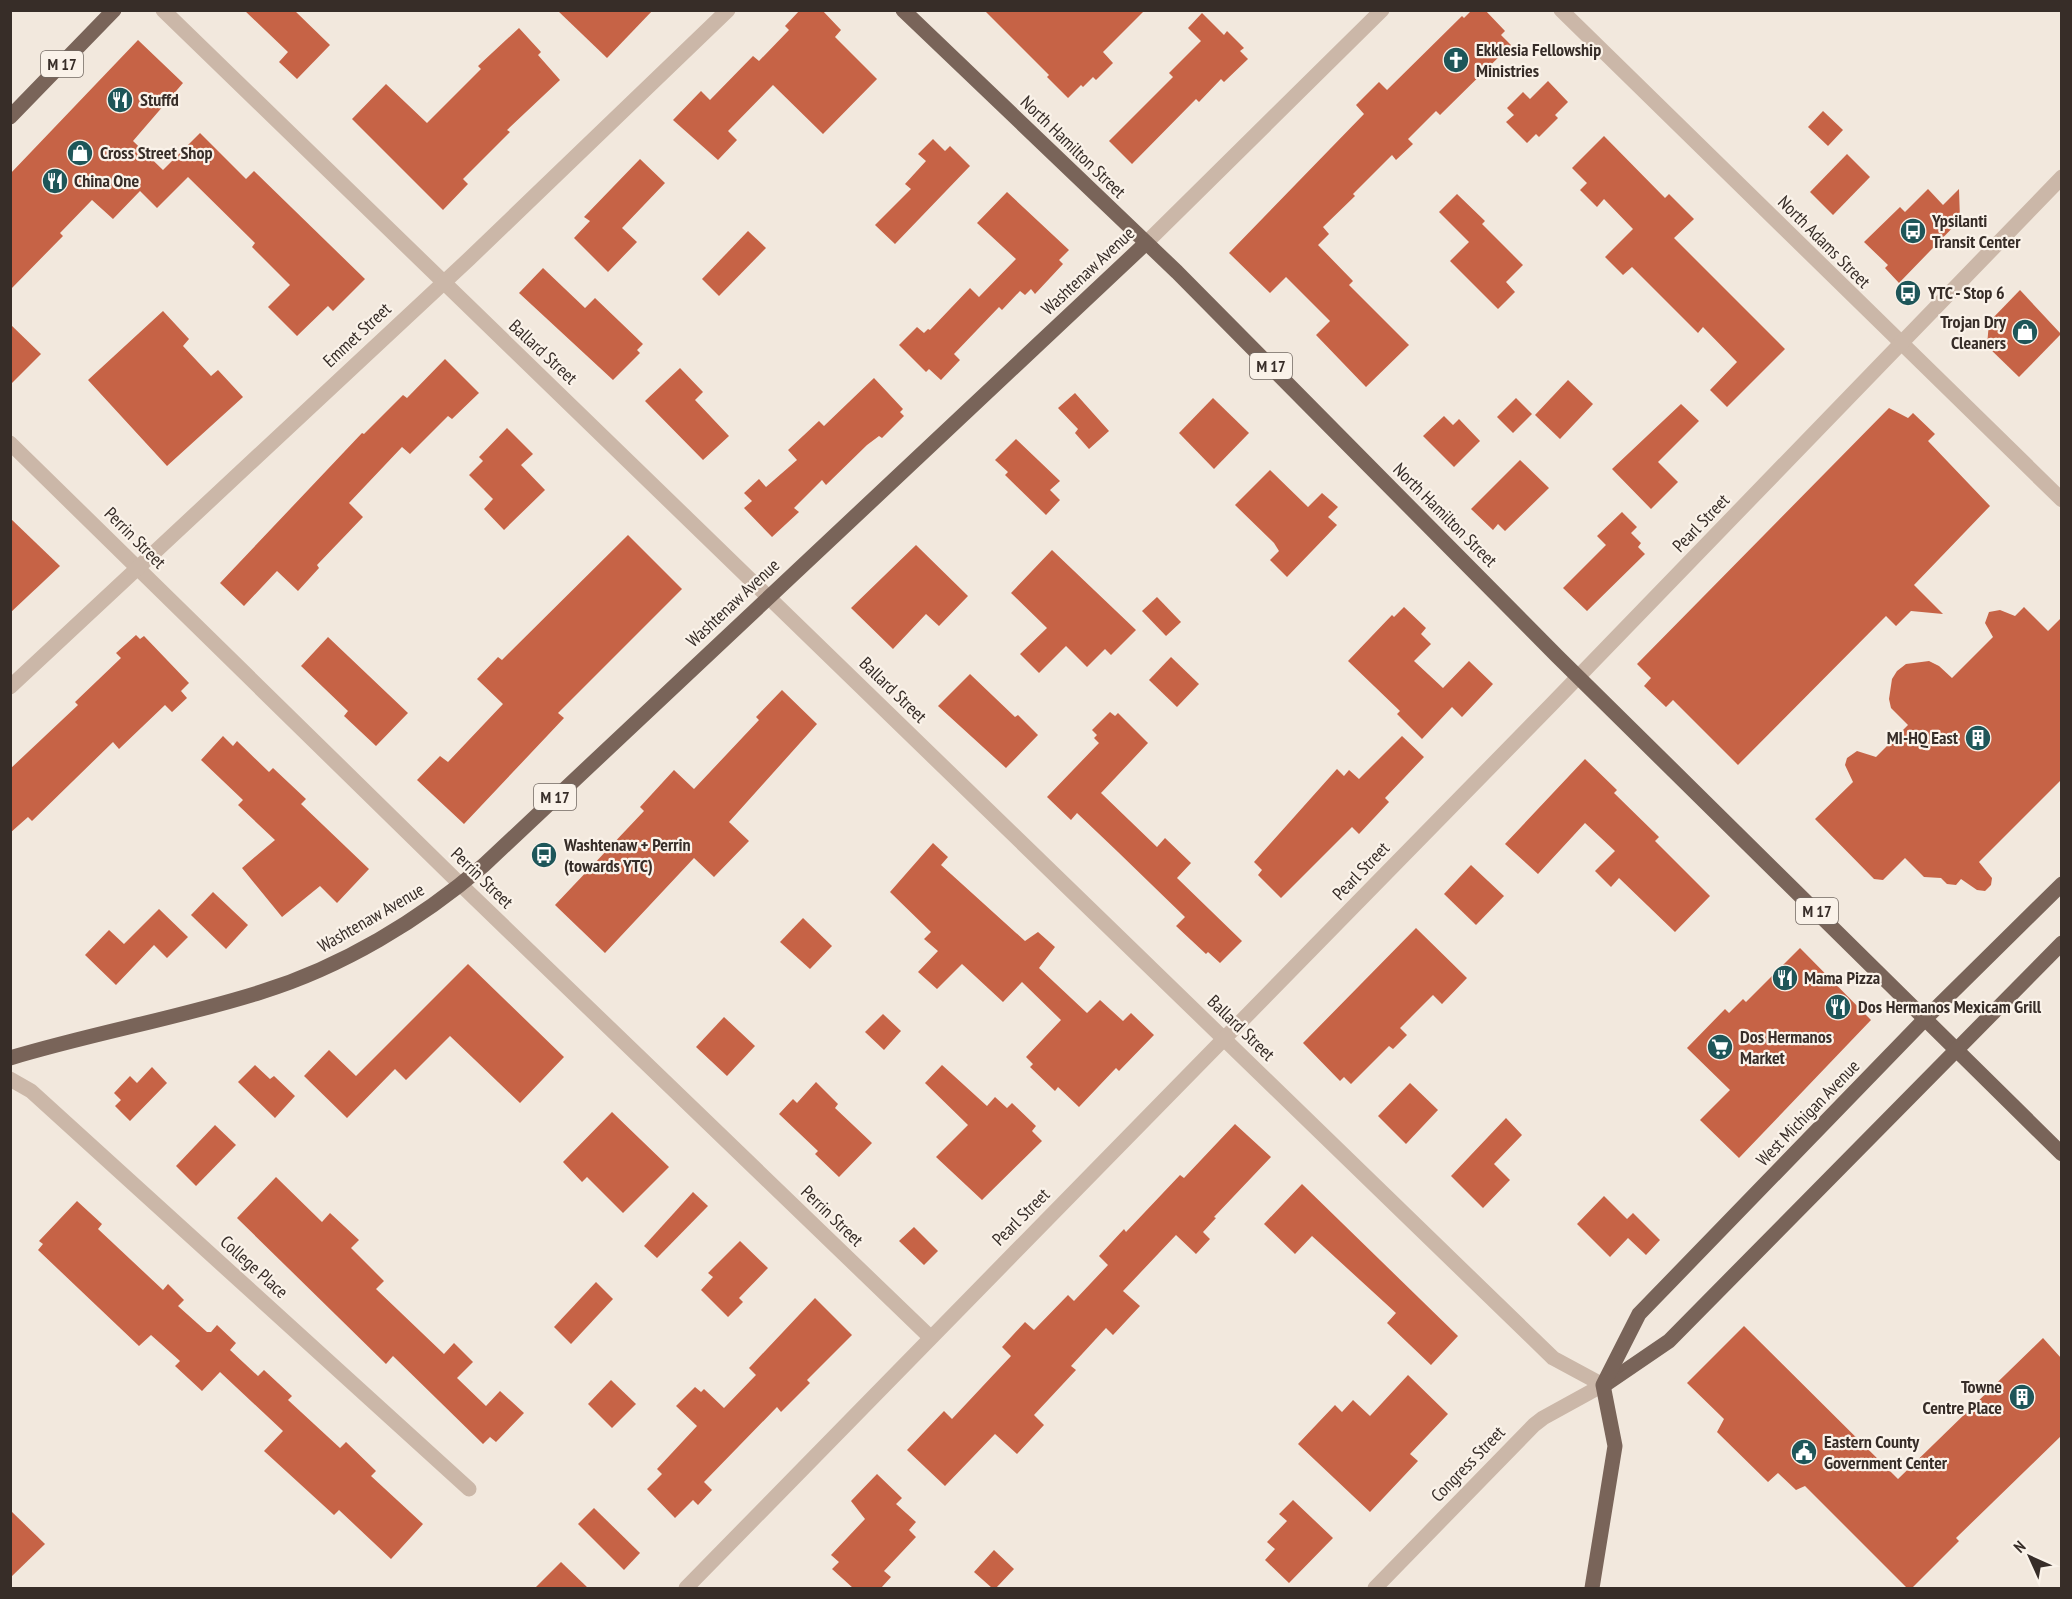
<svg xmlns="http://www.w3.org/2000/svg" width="2072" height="1599" font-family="'PT Sans Narrow',sans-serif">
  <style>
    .building { fill: #c66346 }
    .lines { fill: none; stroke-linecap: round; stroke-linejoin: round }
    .minor { stroke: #cbb7a8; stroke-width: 15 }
    .major { stroke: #796459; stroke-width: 15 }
    .labels { text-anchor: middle; stroke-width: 4.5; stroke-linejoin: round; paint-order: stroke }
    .shield { fill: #faf2e9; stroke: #726862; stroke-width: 1.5 }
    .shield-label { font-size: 16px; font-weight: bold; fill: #372d28 }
    .poi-label { font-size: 18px; font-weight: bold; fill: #372d28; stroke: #faf2e9; text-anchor: start }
    .street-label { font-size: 18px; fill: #372d28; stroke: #faf2e9 }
  </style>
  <rect width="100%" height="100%" fill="#f2e8dd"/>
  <g class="building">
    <polygon points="244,10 294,10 330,45 297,79 279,62 288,52"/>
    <polygon points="557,10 653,10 607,58"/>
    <polygon points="800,10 822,10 841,30 835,37 877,79 823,134 773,85 728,131 737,140 718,160 673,120 701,91 710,100 753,56 759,61 789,30 785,26"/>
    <polygon points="984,10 1145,10 1103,52 1113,63 1096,80 1093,77 1083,87 1081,85 1068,98 1047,77 1049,75"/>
    <polygon points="1472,10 1485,10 1505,31 1501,35 1511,45 1440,115 1436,111 1408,139 1413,144 1396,160 1392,155 1353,194 1355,196 1323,227 1329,234 1318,245 1353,281 1349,285 1409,345 1366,387 1316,335 1330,321 1286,277 1270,293 1229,253 1364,114 1356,105 1379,82 1387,90 1462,16 1464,18"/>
    <polygon points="1202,13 1224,35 1227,31 1244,48 1240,51 1248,59 1224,82 1221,79 1199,102 1196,99 1132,164 1109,141 1173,77 1169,73 1201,41 1188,28"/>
    <polygon points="519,28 541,52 538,55 560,80 507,130 510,132 463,179 468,184 443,210 352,119 386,84 427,123 481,69 478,66"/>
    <polygon points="138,40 183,83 133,141 163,170 200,133 246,179 254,171 365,279 333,311 328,306 297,336 268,307 290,285 252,247 255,243 188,177 157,208 140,191 113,219 92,200 60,233 63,236 10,290 10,174"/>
    <polygon points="1548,81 1568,102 1555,115 1558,118 1539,137 1536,134 1527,143 1506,122 1514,115 1507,108 1523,92 1530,99"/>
    <polygon points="1823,111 1843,130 1828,146 1808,127"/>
    <polygon points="1604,136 1665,198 1669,194 1694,219 1674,238 1785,349 1727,407 1710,390 1737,362 1703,327 1698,333 1632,267 1623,275 1605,257 1633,229 1604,199 1597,207 1580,190 1587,183 1572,168"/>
    <polygon points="933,139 945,151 950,146 970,166 895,244 875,225 911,189 905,184 926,161 918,154"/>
    <polygon points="1847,154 1870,177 1833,215 1810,192"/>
    <polygon points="640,159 665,183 622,228 637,242 608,272 574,238 590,221 584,217"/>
    <polygon points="1928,189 1943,205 1959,189 1960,220 1899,283 1885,268 1888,265 1864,242 1900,207 1905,212"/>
    <polygon points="1007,192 1069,250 1059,260 1063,264 1035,294 1031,289 1025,295 1020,291 1002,310 999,307 954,354 960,360 941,380 929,369 926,372 899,345 917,327 924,333 928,329 930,330 970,288 979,297 1016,259 977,223"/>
    <polygon points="1457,194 1485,221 1482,224 1523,265 1506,282 1515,292 1498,309 1450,261 1469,242 1439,212"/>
    <polygon points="748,231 766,248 719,296 702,279"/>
    <polygon points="543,268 585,308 595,298 643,344 637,350 640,353 613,380 519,293"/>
    <polygon points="2020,290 2061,334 2019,377 1987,346 1989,322"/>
    <polygon points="163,311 189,339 183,346 211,376 218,370 243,397 167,466 88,380"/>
    <polygon points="10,324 41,354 10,385"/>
    <polygon points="445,359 479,393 452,419 448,416 410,454 402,447 349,503 363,517 317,565 319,568 298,591 277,571 244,606 220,583 362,433 364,434 403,395 407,398"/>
    <polygon points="680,368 703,392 695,400 729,436 703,460 645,401"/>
    <polygon points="874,378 903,409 900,412 904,416 882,438 879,436 867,445 826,485 822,480 794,508 799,512 772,537 744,508 752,501 744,493 759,479 766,487 797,460 788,450 819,421 824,426"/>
    <polygon points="1568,380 1593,404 1560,439 1535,415"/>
    <polygon points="1075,393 1109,431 1089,449 1075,433 1078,429 1058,408"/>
    <polygon points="1213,398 1249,433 1214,469 1179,433"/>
    <polygon points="1516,398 1532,414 1513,433 1497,417"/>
    <polygon points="1681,404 1699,421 1658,462 1678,482 1651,509 1612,469"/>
    <polygon points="1889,408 1908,418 1913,413 1935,434 1928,441 1990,506 1914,585 1943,614 1911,611 1896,626 1886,616 1738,765 1673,700 1666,707 1644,686 1651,678 1637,664"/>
    <polygon points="1444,416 1453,425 1459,419 1480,441 1454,467 1423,436"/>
    <polygon points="507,428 533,454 521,465 545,490 504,530 484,509 493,499 469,475 483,461 479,457"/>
    <polygon points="1016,439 1060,481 1050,490 1060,500 1046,515 1005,475 1008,472 995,460"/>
    <polygon points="1520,460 1549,488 1505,531 1498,524 1493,530 1471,509"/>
    <polygon points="1270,470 1308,507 1322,493 1338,507 1328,517 1337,525 1287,577 1270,560 1279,551 1274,543 1235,505"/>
    <polygon points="1622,512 1637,527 1631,533 1641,543 1638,547 1645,554 1587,611 1563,588 1606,545 1597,536"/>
    <polygon points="10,518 60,566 10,613"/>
    <polygon points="628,535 682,589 558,713 564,718 464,824 417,780 440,756 448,762 503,704 477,679 498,657 502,660"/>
    <polygon points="916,545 968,596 939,626 926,614 893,649 851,608"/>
    <polygon points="1052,550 1136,630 1111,655 1105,649 1087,667 1066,646 1039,673 1020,654 1047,628 1011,593"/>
    <polygon points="1157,597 1181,622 1166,636 1142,611"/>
    <polygon points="1404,607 1426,628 1421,634 1431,644 1414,661 1443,688 1469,661 1493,684 1462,717 1452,707 1422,739 1397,714 1400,711 1348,661 1392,615 1394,617"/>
    <polygon points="2024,607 2048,631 2061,618 2061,780 1979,862 1992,878 1991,885 1985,891 1977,890 1961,879 1956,885 1947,884 1941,878 1924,877 1905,858 1883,880 1874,879 1815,819 1853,782 1845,765 1847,758 1857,751 1876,757 1908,725 1891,708 1889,699 1892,679 1897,671 1906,664 1929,661 1939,666 1952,678 1993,637 1985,623 1989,612 2000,610 2015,616"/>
    <polygon points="136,635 140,639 144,636 189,683 181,691 187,698 172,712 165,705 119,749 113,742 32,821 28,817 10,833 10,769 78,705 75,702 121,658 116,653"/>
    <polygon points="328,637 408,713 376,746 344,716 348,711 301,666"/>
    <polygon points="1171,657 1199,684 1177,707 1149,680"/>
    <polygon points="970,674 1015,717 1018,715 1038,735 1006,768 938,706"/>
    <polygon points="782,690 817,724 729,822 749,841 714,877 694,858 605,953 555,905 644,811 640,807 674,770 694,789 759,720 756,717"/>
    <polygon points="1110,712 1115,716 1118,713 1148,743 1101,793 1157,847 1165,838 1191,863 1177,878 1242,941 1220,963 1208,952 1206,954 1176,926 1185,917 1118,852 1077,813 1071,820 1047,797 1099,743 1094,738 1097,735 1092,730"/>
    <polygon points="223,736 233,746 237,741 269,772 273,768 306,799 301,804 369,869 337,903 320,886 282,917 242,868 275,840 238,805 243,800 201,760"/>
    <polygon points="1402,736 1424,757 1385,798 1389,802 1359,834 1352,827 1281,898 1258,875 1262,870 1254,862 1337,769 1344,776 1349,770 1359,779"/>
    <polygon points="1585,759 1617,790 1614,793 1659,837 1655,841 1710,896 1675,932 1619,878 1611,887 1595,871 1615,851 1585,823 1538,874 1505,844"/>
    <polygon points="933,843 948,857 941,865 1025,941 1038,932 1055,947 1039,968 1087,1013 1100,1000 1123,1021 1131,1013 1154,1035 1119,1071 1116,1068 1079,1107 1058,1087 1055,1091 1030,1067 1033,1064 1026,1057 1061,1020 1022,982 1003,1002 962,964 937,989 918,972 938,951 924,939 931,932 890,892"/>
    <polygon points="1471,865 1504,896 1476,925 1444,894"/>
    <polygon points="213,892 248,925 226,949 191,915"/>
    <polygon points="159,909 188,937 167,958 154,945 116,985 85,955 109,930 124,944"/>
    <polygon points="803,918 832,946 810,969 780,942"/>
    <polygon points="1416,928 1467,978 1442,1004 1433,995 1400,1028 1407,1035 1393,1049 1389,1046 1351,1084 1344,1077 1340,1081 1303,1043"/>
    <polygon points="1800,948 1871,1020 1739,1158 1700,1120 1730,1090 1687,1048 1725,1009 1729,1013 1743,999 1746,1002"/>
    <polygon points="468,964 564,1057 520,1103 450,1036 406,1080 395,1069 347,1118 304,1076 329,1050 356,1076"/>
    <polygon points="883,1014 901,1031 884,1050 865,1032"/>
    <polygon points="724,1017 755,1046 727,1076 696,1047"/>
    <polygon points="255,1065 270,1079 274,1076 295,1096 275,1118 238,1082"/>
    <polygon points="942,1065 987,1106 995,1097 1007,1108 1012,1103 1036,1126 1032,1131 1042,1141 982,1200 936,1157 968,1125 925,1083"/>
    <polygon points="152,1067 167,1083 130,1121 115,1106 121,1100 114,1093 130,1076 137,1083"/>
    <polygon points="816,1082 838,1104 835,1108 872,1143 839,1177 815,1154 818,1151 779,1114 793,1099 797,1103"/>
    <polygon points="1410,1083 1438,1110 1406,1144 1378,1116"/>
    <polygon points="612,1112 669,1167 623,1213 587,1177 582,1182 563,1162"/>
    <polygon points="1506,1118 1522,1135 1494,1164 1510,1180 1483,1208 1451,1176"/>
    <polygon points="1235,1124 1271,1157 1214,1217 1216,1218 1203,1232 1210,1239 1196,1254 1176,1235 1123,1291 1140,1306 1113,1335 1106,1328 1071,1366 1076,1370 1034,1415 1044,1425 1017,1454 995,1434 945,1486 907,1450 944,1411 952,1419 1011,1356 1002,1347 1025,1322 1034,1330 1068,1295 1074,1301 1108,1265 1099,1256 1124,1229 1126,1232 1180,1175 1184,1178"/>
    <polygon points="215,1125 236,1145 196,1186 176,1166"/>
    <polygon points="276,1177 322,1222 330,1213 359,1240 351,1248 384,1281 376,1289 444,1354 454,1343 473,1362 457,1378 486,1406 500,1391 524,1413 496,1442 490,1437 483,1444 393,1356 386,1364 237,1218"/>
    <polygon points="1302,1184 1458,1336 1431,1365 1387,1323 1396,1313 1312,1236 1295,1254 1264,1224"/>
    <polygon points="693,1192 708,1206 657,1258 644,1246"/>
    <polygon points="1604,1196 1627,1219 1633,1213 1660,1240 1646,1255 1628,1238 1610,1257 1577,1224"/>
    <polygon points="77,1201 102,1224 98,1229 163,1290 168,1284 184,1300 178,1306 207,1332 211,1332 217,1325 236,1343 230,1350 258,1376 264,1370 292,1396 288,1400 340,1448 346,1442 376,1471 371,1476 423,1524 391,1559 339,1510 334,1515 264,1451 283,1431 220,1372 202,1391 175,1366 180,1361 151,1335 139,1346 38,1250 43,1244 39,1241"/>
    <polygon points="914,1227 938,1251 924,1265 899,1241"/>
    <polygon points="740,1241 768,1268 739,1298 743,1302 728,1317 701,1290 713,1277 708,1273"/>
    <polygon points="596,1282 613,1299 571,1344 554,1327"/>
    <polygon points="815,1298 852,1335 807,1380 810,1383 781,1412 777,1407 704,1482 712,1490 698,1505 693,1500 675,1518 647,1489 662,1474 657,1469 697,1426 676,1406 695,1387 701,1392 704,1389 724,1408 756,1375 749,1368"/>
    <polygon points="1744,1326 1898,1479 2043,1338 2061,1358 2061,1436 1956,1538 1959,1541 1912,1588 1907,1588 1805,1486 1796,1490 1778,1473 1768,1482 1717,1432 1724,1419 1687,1383"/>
    <polygon points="1408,1375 1448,1414 1410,1454 1418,1461 1370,1512 1298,1444 1335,1405 1342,1412 1353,1400 1370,1416"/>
    <polygon points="611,1380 636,1404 612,1428 588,1404"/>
    <polygon points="877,1474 902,1498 896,1504 916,1522 909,1530 916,1537 884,1571 891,1577 881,1588 853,1588 832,1569 839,1562 831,1555 865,1519 851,1501"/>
    <polygon points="1293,1500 1333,1538 1289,1583 1265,1560 1275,1549 1267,1542 1287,1521 1279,1514"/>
    <polygon points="594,1508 640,1553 624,1570 578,1524"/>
    <polygon points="10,1510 45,1544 10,1578"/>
    <polygon points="994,1550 1014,1569 996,1588 992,1588 974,1572"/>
    <polygon points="561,1562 588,1588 535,1588"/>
  </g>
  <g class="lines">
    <g class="minor">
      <polyline points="163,10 1553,1358 1603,1385"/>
      <polyline points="1561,10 2062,500"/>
      <polyline points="1146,243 1382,10"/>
      <polyline points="10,443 461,885 930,1337"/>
      <polyline points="10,687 469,259 728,10"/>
      <polyline points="10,1079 31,1091 469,1489"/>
      <polyline points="686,1588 1550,706 2062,177"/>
      <polyline points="1375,1588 1534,1425 1543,1418 1603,1385"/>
    </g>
    <g class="major">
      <polyline points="903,10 1177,272 1557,656 2062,1154"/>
      <polyline points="10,117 114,10"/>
      <path d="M 10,1058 C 93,1033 179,1018 261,992 C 342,967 420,920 484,865 L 1146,243"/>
      <polyline points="1606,1384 1669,1341 2062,943"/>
      <polyline points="1592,1588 1615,1446 1603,1385 1639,1314 1926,1018 2062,884"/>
    </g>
  </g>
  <defs>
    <g id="church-disc" transform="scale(1.35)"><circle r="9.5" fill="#1e5659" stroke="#faf2e9"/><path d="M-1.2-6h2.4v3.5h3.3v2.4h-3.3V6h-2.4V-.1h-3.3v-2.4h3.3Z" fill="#fff"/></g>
    <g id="restaurant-disc" transform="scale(1.35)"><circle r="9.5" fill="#1e5659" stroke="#faf2e9"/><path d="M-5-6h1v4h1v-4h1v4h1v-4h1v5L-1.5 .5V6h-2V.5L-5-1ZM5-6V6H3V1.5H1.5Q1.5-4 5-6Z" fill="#fff"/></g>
    <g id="shop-disc" transform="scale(1.35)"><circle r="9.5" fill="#1e5659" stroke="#faf2e9"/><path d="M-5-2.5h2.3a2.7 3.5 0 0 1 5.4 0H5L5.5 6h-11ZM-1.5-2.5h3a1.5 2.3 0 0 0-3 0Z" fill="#fff"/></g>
    <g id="bus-disc" transform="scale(1.35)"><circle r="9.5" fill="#1e5659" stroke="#faf2e9"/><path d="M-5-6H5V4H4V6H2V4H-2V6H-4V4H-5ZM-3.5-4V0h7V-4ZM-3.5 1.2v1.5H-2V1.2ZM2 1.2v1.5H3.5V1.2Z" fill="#fff"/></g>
    <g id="building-disc" transform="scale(1.35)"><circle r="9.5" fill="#1e5659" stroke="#faf2e9"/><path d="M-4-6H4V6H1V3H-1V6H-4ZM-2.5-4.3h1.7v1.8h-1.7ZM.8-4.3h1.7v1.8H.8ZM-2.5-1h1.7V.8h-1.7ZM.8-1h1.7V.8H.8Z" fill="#fff"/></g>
    <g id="supermarket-disc" transform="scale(1.35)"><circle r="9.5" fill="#1e5659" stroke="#faf2e9"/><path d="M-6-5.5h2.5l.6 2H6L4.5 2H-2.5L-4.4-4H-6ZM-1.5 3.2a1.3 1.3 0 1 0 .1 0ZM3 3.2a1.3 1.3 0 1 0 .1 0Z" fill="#fff"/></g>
    <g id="civic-disc" transform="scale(1.35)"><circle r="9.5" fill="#1e5659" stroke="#faf2e9"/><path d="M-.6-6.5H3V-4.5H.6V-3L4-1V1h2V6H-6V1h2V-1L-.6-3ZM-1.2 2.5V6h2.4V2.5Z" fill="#fff"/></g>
  </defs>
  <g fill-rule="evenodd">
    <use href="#church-disc" x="1456" y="60"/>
    <use href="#restaurant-disc" x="120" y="100"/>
    <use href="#shop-disc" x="80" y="153"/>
    <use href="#restaurant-disc" x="55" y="181"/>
    <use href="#bus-disc" x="1913" y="231"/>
    <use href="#bus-disc" x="1908" y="293"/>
    <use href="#shop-disc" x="2025" y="332"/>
    <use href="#building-disc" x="1978" y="738"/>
    <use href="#bus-disc" x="544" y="855"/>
    <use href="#restaurant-disc" x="1785" y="978"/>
    <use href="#restaurant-disc" x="1838" y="1007"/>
    <use href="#supermarket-disc" x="1720" y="1047"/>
    <use href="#building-disc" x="2022" y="1397"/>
    <use href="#civic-disc" x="1804" y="1452"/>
  </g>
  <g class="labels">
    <g class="shield">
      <rect x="41" y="51" width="42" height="26" rx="4.5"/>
      <rect x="1250" y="353" width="42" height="26" rx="4.5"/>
      <rect x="534" y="784" width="42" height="26" rx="4.5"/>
      <rect x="1796" y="898" width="42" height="26" rx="4.5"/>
    </g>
    <g class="shield-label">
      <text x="62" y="70">M 17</text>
      <text x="1271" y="372">M 17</text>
      <text x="555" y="803">M 17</text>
      <text x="1817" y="917">M 17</text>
    </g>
    <g class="poi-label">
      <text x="1476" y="56">Ekklesia Fellowship<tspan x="1476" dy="21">Ministries</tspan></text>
      <text x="140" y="106">Stuffd</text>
      <text x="100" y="159">Cross Street Shop</text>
      <text x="74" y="187">China One</text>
      <text x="1932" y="227">Ypsilanti<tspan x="1932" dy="21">Transit Center</tspan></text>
      <text x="1928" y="299">YTC - Stop 6</text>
      <text x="2006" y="328" text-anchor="end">Trojan Dry<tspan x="2006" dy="21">Cleaners</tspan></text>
      <text x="1958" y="744" text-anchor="end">MI-HQ East</text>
      <text x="564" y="851">Washtenaw + Perrin<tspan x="564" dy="21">(towards YTC)</tspan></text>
      <text x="1804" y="984">Mama Pizza</text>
      <text x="1858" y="1013">Dos Hermanos Mexicam Grill</text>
      <text x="1740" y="1043">Dos Hermanos<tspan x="1740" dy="21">Market</tspan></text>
      <text x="2002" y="1393" text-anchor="end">Towne<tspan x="2002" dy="21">Centre Place</tspan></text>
      <text x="1824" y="1448">Eastern County<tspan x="1824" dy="21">Government Center</tspan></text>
    </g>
    <g class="street-label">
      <text transform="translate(1073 147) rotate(44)" y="6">North Hamilton Street</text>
      <text transform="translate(1824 242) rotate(45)" y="6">North Adams Street</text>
      <text transform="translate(1088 271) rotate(-43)" y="6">Washtenaw Avenue</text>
      <text transform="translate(357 335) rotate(-43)" y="6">Emmet Street</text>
      <text transform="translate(543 352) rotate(43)" y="6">Ballard Street</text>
      <text transform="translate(1445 515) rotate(45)" y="6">North Hamilton Street</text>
      <text transform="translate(1701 523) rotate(-46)" y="6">Pearl Street</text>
      <text transform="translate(135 538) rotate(45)" y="6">Perrin Street</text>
      <text transform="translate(733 603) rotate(-43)" y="6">Washtenaw Avenue</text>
      <text transform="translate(893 690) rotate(44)" y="6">Ballard Street</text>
      <text transform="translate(1361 871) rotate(-46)" y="6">Pearl Street</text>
      <text transform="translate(482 878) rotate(44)" y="6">Perrin Street</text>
      <text transform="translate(371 918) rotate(-30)" y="6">Washtenaw Avenue</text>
      <text transform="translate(1241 1028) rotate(44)" y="6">Ballard Street</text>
      <text transform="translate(1808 1113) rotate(-46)" y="6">West Michigan Avenue</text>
      <text transform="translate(832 1216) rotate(44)" y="6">Perrin Street</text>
      <text transform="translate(1021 1217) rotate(-45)" y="6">Pearl Street</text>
      <text transform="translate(254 1267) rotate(42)" y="6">College Place</text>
      <text transform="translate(1468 1464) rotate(-46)" y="6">Congress Street</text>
    </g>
  </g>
  <rect width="2072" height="1599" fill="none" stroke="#372d28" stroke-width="24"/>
  <g transform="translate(2030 1557) rotate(315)" stroke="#faf2e9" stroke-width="4.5" paint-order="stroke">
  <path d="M0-4.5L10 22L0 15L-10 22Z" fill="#372d28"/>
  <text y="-9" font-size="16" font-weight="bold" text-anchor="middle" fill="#372d28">N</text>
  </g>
</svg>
